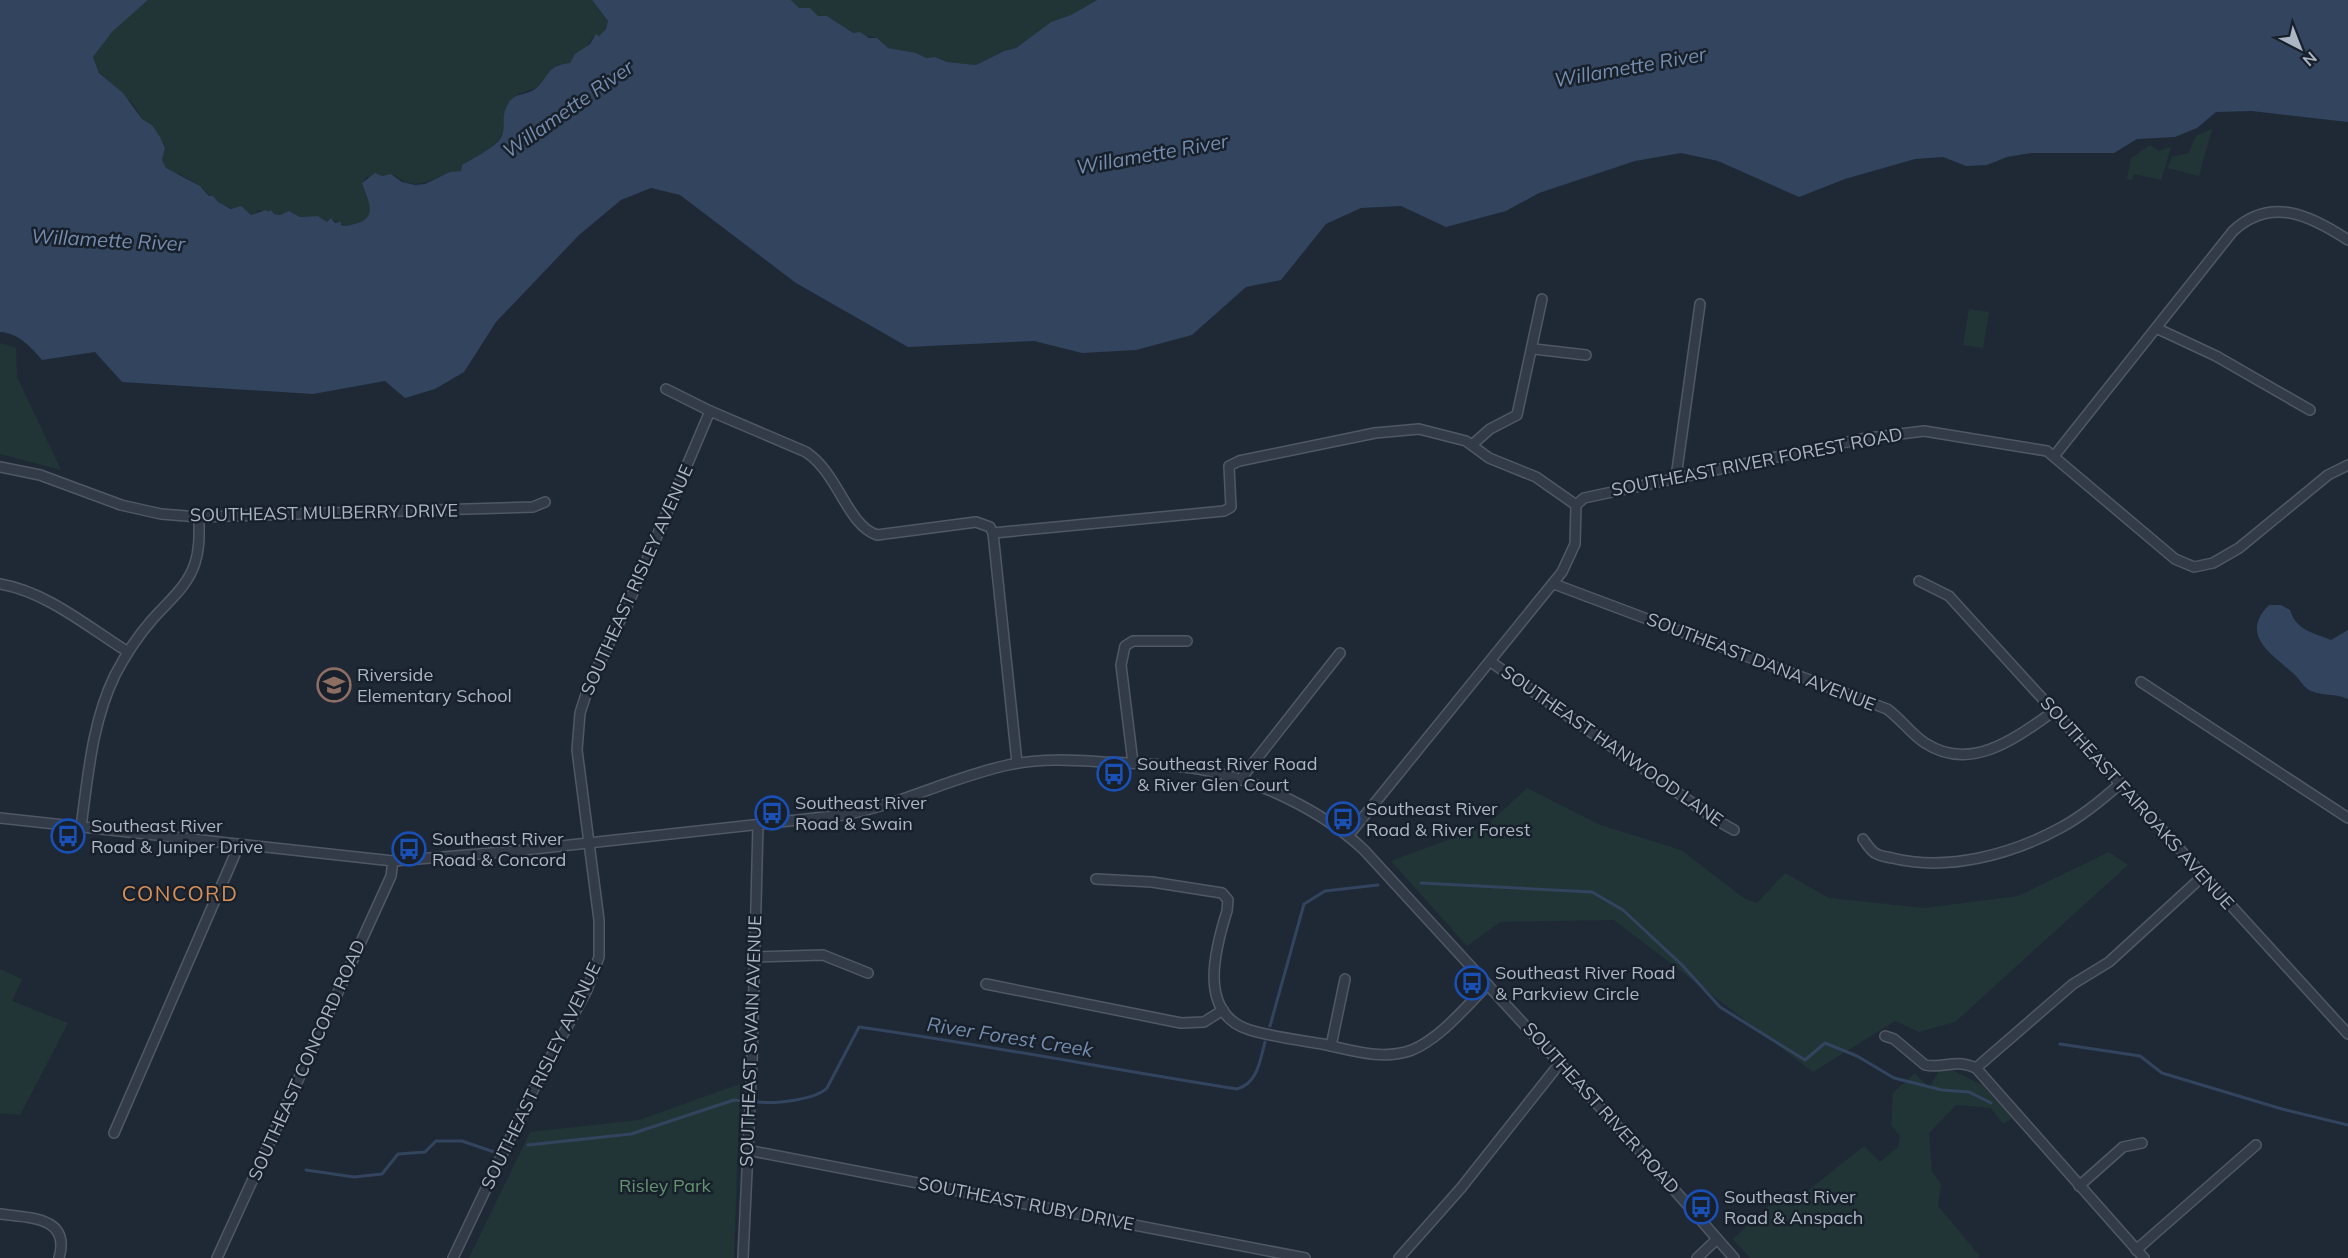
<svg xmlns="http://www.w3.org/2000/svg" width="2348" height="1258" font-family="Mulish,sans-serif">
  <style>
    .green { fill: #213537 }
    .water { fill: #32445e }
    .lines { fill: none; stroke-linecap: round; stroke-linejoin: round }
    .stream { stroke: #32445e; stroke-width: 3 }
    .minor-casing { stroke: #505865; stroke-width: 12 }
    .minor { stroke: #323b47; stroke-width: 9 }
    .labels { text-anchor: middle; stroke-width: 5; stroke-linejoin: round; paint-order: stroke }
    .street-label { font-size: 18px; fill: #acb5c4; stroke: #18202b }
    .poi-label { font-size: 18px; fill: #acb5c4; stroke: #18202b; text-anchor: start }
    .park-label { font-size: 18px; fill: #64946f; stroke: #18202b }
    .water-label { font-size: 20px; font-style: italic; fill: #748cad; stroke: #18202b }
    .quarter-label { font-size: 21px; letter-spacing: 1.5px; fill: #d58f57; stroke: #18202b }
  </style>
  <rect width="100%" height="100%" fill="#1f2936"/>
  <g class="green">
    <path d="M 148,0 L 592,0 L 609,23 L 602,34 L 592,38 C 588,49 576,52 570,63 L 557,65 L 536,88 L 518,94 L 504,117 C 509,142 480,155 462,165 L 461,171 C 456,174 452,172 447,174 C 429,180 413,192 395,175 L 366,177 L 362,184 C 366,195 379,214 362,222 C 357,225 353,224 348,227 L 331,219 L 327,222 L 318,216 L 300,217 L 289,211 L 280,215 L 259,210 L 251,215 L 218,203 L 200,186 L 180,174 L 172,173 L 166,168 L 162,160 L 165,147 L 152,125 L 142,119 L 135,106 L 99,72 L 93,57 L 112,32 Z"/>
    <polygon points="791,0 1097,0 1071,15 1051,22 1016,48 1003,51 976,65 947,62 936,57 926,58 888,48 874,37 853,34 827,16 818,16 810,8 799,8"/>
    <polygon points="2212,129 2199,176 2168,168 2172,157 2189,153 2196,136"/>
    <polygon points="2150,145 2159,151 2171,147 2161,180 2134,174 2132,180 2127,179 2131,158"/>
    <polygon points="1969,309 1989,312 1983,348 1963,345"/>
    <polygon points="0,343 16,348 17,377 61,470 0,454"/>
    <polygon points="1527,788 1600,825 1681,850 1745,899 1757,903 1785,873 1829,898 1924,908 2018,896 2109,852 2128,865 1955,1022 1919,1032 1895,1021 1813,1072 1614,920 1500,922 1467,946 1391,861 1486,826"/>
    <polygon points="0,969 22,979 12,1001 68,1023 20,1115 0,1113"/>
    <polygon points="1952,1070 1982,1085 2013,1118 2003,1124 1991,1108 1956,1105 1929,1133 1932,1172 1941,1184 1938,1206 1980,1256 1978,1258 1750,1258 1733,1239 1778,1197 1790,1205 1864,1146 1880,1162 1898,1147 1900,1136 1891,1125 1893,1093 1915,1073 1929,1088 1939,1071"/>
    <polygon points="740,1084 734,1258 469,1258 530,1132 639,1120"/>
  </g>
  <g class="water">
    <path d="M 0,0 L 148,0 L 112,32 L 93,57 L 99,73 L 123,93 L 142,119 L 152,125 L 160,137 L 165,148 L 162,160 L 166,168 L 200,186 L 209,196 L 213,196 L 218,202 L 231,209 L 241,206 L 251,215 L 266,210 L 268,212 L 271,210 L 274,214 L 280,215 L 289,211 L 300,217 L 318,216 L 327,222 L 331,218 L 335,223 L 341,222 L 341,225 C 348,227 349,225 355,224 C 380,218 367,199 362,183 L 375,173 L 382,176 L 391,174 L 402,182 L 415,185 L 425,184 L 450,172 L 461,171 L 462,165 C 472,159 494,148 500,139 C 507,129 501,118 506,108 C 513,91 524,97 535,89 C 549,78 546,65 570,63 L 575,54 L 590,44 L 596,34 L 599,36 L 606,29 L 608,21 L 592,0 L 791,0 L 799,8 L 810,8 L 818,16 L 827,16 L 853,33 L 860,32 L 869,38 L 877,38 L 888,48 L 916,53 L 926,58 L 935,57 L 947,62 L 976,65 L 1004,51 L 1016,48 L 1051,22 L 1071,15 L 1097,0 L 2348,0 L 2348,122 L 2252,111 L 2216,112 L 2197,128 L 2175,137 L 2137,139 L 2114,153 L 2031,153 L 2007,157 L 1987,165 L 1966,166 L 1943,157 L 1915,159 L 1845,179 L 1799,197 L 1718,161 L 1681,153 L 1635,161 L 1539,193 L 1506,211 L 1446,227 L 1401,206 L 1361,208 L 1326,224 L 1281,280 L 1246,287 L 1192,335 L 1136,350 L 1082,353 L 1034,341 L 908,347 L 796,283 L 680,195 L 651,188 L 621,200 L 579,235 L 496,322 L 464,372 L 435,389 L 405,398 L 385,381 L 313,394 L 122,382 L 95,352 L 42,360 C 31,347 18,333 0,332 Z"/>
    <path d="M 2269,605 L 2281,605 L 2290,610 C 2297,631 2312,632 2331,640 L 2348,630 L 2348,699 C 2336,693 2322,696 2311,691 C 2303,687 2301,681 2295,675 C 2274,655 2238,636 2269,605 Z"/>
  </g>
  <g class="lines">
    <g class="stream">
      <polyline points="1421,883 1592,892 1623,910 1682,965 1720,1007 1805,1060 1825,1043 1857,1056 1894,1078 1942,1090 1969,1092 1991,1103"/>
      <polyline points="1270,1026 1304,904 1325,891 1378,885"/>
      <polyline points="2060,1044 2140,1056 2162,1073 2282,1109 2348,1125"/>
      <path d="M 758,1102 C 775,1104 815,1100 827,1088 L 859,1027 C 986,1045 1111,1069 1237,1089 C 1258,1083 1260,1060 1265,1042"/>
      <polyline points="528,1145 631,1134 734,1100 742,1101"/>
      <polyline points="306,1170 354,1177 382,1174 398,1154 425,1152 436,1141 462,1141 494,1152"/>
    </g>
    <g class="minor-casing">
      <g id="minor">
        <polyline points="2156,328 2216,356 2310,410"/>
        <polyline points="1534,349 1586,355"/>
        <path d="M 666,389 L 710,411 L 806,452 C 839,474 847,525 877,535 L 976,522 L 990,527 L 993,533 L 1017,763"/>
        <polyline points="1473,444 1490,429 1517,415 1542,299"/>
        <path d="M 2055,455 L 2233,231 C 2271,196 2310,215 2348,240"/>
        <polyline points="0,467 40,475 121,505 161,514 199,517 533,507 545,502"/>
        <polyline points="1676,477 1700,304"/>
        <polyline points="993,533 1224,511 1231,507 1229,466 1239,461 1375,433 1419,429 1466,441 1489,458 1536,477 1576,505"/>
        <polyline points="1919,581 1949,596 2348,1034"/>
        <path d="M 0,584 C 47,592 88,627 128,652"/>
        <path d="M 1554,584 L 1887,709 C 1901,719 1911,734 1925,743 C 1971,773 2016,738 2054,711"/>
        <polyline points="1491,662 1718,821 1734,830"/>
        <polyline points="2141,682 2348,818"/>
        <polyline points="1133,763 1121,665 1125,646 1133,641 1187,641"/>
        <polyline points="1240,780 1340,653"/>
        <path d="M 0,818 L 393,861 L 515,851 L 843,815 C 900,805 952,777 1008,765 C 1040,758 1072,760 1103,762 C 1135,763 1167,764 1199,769 C 1256,779 1322,810 1364,850 L 1642,1153 L 1734,1258"/>
        <path d="M 81,827 C 88,776 92,722 115,675 C 125,656 137,637 151,621 C 167,602 187,588 195,563 C 200,548 199,533 199,517"/>
        <polyline points="1348,836 1562,572 1575,544 1576,505 1584,498 1861,439 1924,431 2047,451 2175,559 2194,567 2213,563 2239,548 2328,475 2348,465"/>
        <path d="M 1863,839 C 1866,843 1870,850 1875,853 C 1879,856 1887,857 1892,858 C 1948,872 2013,854 2062,827 C 2084,815 2103,799 2121,783"/>
        <path d="M 1096,879 L 1152,882 L 1222,893 L 1228,900 L 1227,911 C 1215,949 1197,1014 1250,1030 C 1273,1037 1298,1040 1322,1044 C 1351,1050 1382,1061 1412,1050 C 1441,1038 1466,1006 1488,985"/>
        <polyline points="756,957 823,955 868,973"/>
        <polyline points="986,984 1181,1023 1204,1022 1223,1010"/>
        <path d="M 1885,1036 L 1894,1039 L 1925,1065 C 1944,1069 1955,1058 1976,1068 L 2144,1258"/>
        <polyline points="1331,1046 1345,979"/>
        <polyline points="1976,1068 2073,984 2109,962 2203,876"/>
        <polyline points="114,1133 239,845"/>
        <polyline points="747,1150 1305,1258"/>
        <polyline points="2079,1186 2123,1147 2142,1143"/>
        <path d="M 0,1214 C 29,1218 71,1216 59,1258"/>
        <polyline points="2136,1250 2256,1145"/>
        <polyline points="217,1258 391,876 393,861"/>
        <polyline points="453,1258 532,1092 587,990 599,957 599,920 577,750 580,713 589,685 629,602 710,411"/>
        <polyline points="743,1258 752,1062 758,825"/>
        <polyline points="1399,1258 1461,1188 1560,1063"/>
        <polyline points="1697,1258 1717,1239"/>
      </g>
    </g>
    <use href="#minor" class="minor"/>
  </g>
  <defs>
    <g id="school-ring" transform="scale(1.725)"><circle r="9.5" fill="#18202b" stroke="#8d6e63" stroke-width="1.5"/><path d="M0-5L7-2L0 1L-7-2ZM-4 1L0 2.5L4 1V4Q0 6-4 4Z" fill="#8d6e63"/></g>
    <g id="bus-ring" transform="scale(1.725)"><circle r="9.5" fill="#18202b" stroke="#1a4fb4" stroke-width="1.5"/><path d="M-5-6H5V4H4V6H2V4H-2V6H-4V4H-5ZM-3.5-4V0h7V-4ZM-3.5 1.2v1.5H-2V1.2ZM2 1.2v1.5H3.5V1.2Z" fill="#1a4fb4"/></g>
  </defs>
  <g fill-rule="evenodd">
    <use href="#school-ring" x="334" y="685"/>
    <use href="#bus-ring" x="1114" y="774"/>
    <use href="#bus-ring" x="772" y="813"/>
    <use href="#bus-ring" x="1343" y="819"/>
    <use href="#bus-ring" x="68" y="836"/>
    <use href="#bus-ring" x="409" y="849"/>
    <use href="#bus-ring" x="1472" y="983"/>
    <use href="#bus-ring" x="1701" y="1207"/>
  </g>
  <g class="labels">
    <g class="street-label">
      <text transform="translate(1757 462) rotate(-11)" y="6">SOUTHEAST RIVER FOREST ROAD</text>
      <text transform="translate(324 513) rotate(-1)" y="6">SOUTHEAST MULBERRY DRIVE</text>
      <text transform="translate(637 580) rotate(-66)" y="6">SOUTHEAST RISLEY AVENUE</text>
      <text transform="translate(1761 662) rotate(21)" y="6">SOUTHEAST DANA AVENUE</text>
      <text transform="translate(1612 746) rotate(35)" y="6">SOUTHEAST HANWOOD LANE</text>
      <text transform="translate(2137 803) rotate(48)" y="6">SOUTHEAST FAIROAKS AVENUE</text>
      <text transform="translate(751 1041) rotate(-88)" y="6">SOUTHEAST SWAIN AVENUE</text>
      <text transform="translate(307 1060) rotate(-66)" y="6">SOUTHEAST CONCORD ROAD</text>
      <text transform="translate(541 1076) rotate(-64)" y="6">SOUTHEAST RISLEY AVENUE</text>
      <text transform="translate(1601 1108) rotate(48)" y="6">SOUTHEAST RIVER ROAD</text>
      <text transform="translate(1026 1204) rotate(11)" y="6">SOUTHEAST RUBY DRIVE</text>
    </g>
    <g class="poi-label">
      <text x="357" y="681">Riverside<tspan x="357" dy="21">Elementary School</tspan></text>
      <text x="1137" y="770">Southeast River Road<tspan x="1137" dy="21">&amp; River Glen Court</tspan></text>
      <text x="795" y="809">Southeast River<tspan x="795" dy="21">Road &amp; Swain</tspan></text>
      <text x="1366" y="815">Southeast River<tspan x="1366" dy="21">Road &amp; River Forest</tspan></text>
      <text x="91" y="832">Southeast River<tspan x="91" dy="21">Road &amp; Juniper Drive</tspan></text>
      <text x="432" y="845">Southeast River<tspan x="432" dy="21">Road &amp; Concord</tspan></text>
      <text x="1495" y="979">Southeast River Road<tspan x="1495" dy="21">&amp; Parkview Circle</tspan></text>
      <text x="1724" y="1203">Southeast River<tspan x="1724" dy="21">Road &amp; Anspach</tspan></text>
    </g>
    <g class="park-label">
      <text x="665" y="1192">Risley Park</text>
    </g>
    <g class="water-label">
      <text transform="translate(1630 67) rotate(-10)" y="7">Willamette River</text>
      <text transform="translate(568 109) rotate(-35)" y="7">Willamette River</text>
      <text transform="translate(1152 154) rotate(-10)" y="7">Willamette River</text>
      <text transform="translate(108 240) rotate(3)" y="7">Willamette River</text>
      <text transform="translate(1010 1037) rotate(9)" y="7">River Forest Creek</text>
    </g>
    <g class="quarter-label">
      <text x="180" y="901">CONCORD</text>
    </g>
  </g>
  <g transform="translate(2300 48) rotate(138)" stroke="#18202b" stroke-width="4.5" paint-order="stroke">
  <path d="M0-4.5L10 22L0 15L-10 22Z" fill="#acb5c4"/>
  <text y="-9" font-size="16" font-weight="bold" text-anchor="middle" fill="#acb5c4">N</text>
  </g>
</svg>
